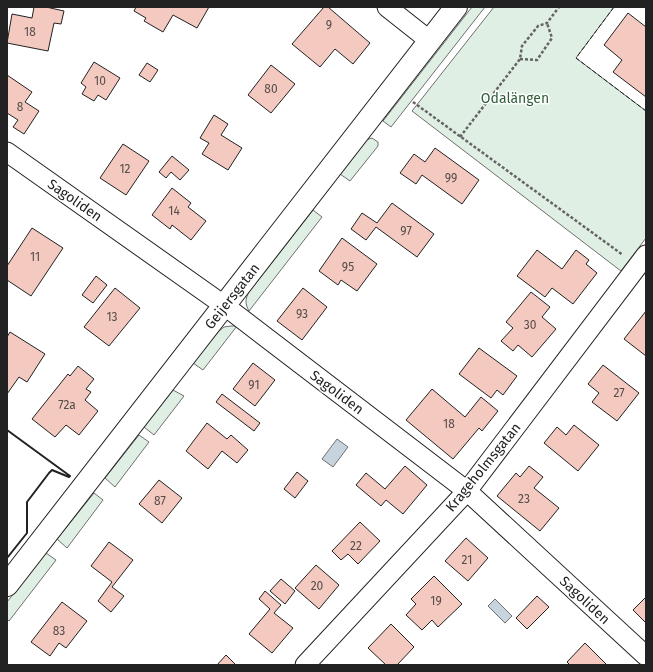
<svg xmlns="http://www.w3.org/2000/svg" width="653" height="672" font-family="'Fira Sans',sans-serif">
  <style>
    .green { fill: #e0efe3; stroke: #6f6f6f }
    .water { fill: #c7d3dd; stroke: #6f6f6f }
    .building { fill: #f3c9c0; stroke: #222 }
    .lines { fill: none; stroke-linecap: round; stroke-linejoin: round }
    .street-casing { stroke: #222; stroke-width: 21 }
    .secondary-casing { stroke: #222; stroke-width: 24 }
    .path { stroke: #646464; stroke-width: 2.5; stroke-dasharray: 3 2; stroke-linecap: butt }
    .street { stroke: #fff; stroke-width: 19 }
    .secondary { stroke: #fff; stroke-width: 22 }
    .fence { stroke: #222; stroke-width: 1; stroke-dasharray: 5 2; stroke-linecap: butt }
    .wall { stroke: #222; stroke-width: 2 }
    .labels { text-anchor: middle; stroke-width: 3; stroke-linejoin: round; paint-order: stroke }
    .number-label { font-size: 12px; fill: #564c4a }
    .park-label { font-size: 14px; fill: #2f5e38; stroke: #fff }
    .street-label { font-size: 14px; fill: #222; stroke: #fff }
  </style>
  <rect width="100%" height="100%" fill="#fff"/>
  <g class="green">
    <polygon points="472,7 485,7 391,127 383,121"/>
    <polygon points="494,7 614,7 576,58 646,111 646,238 621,271 412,111"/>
    <polygon points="372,138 378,142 378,146 350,181 340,174 366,140"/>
    <path d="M 313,210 L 322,217 L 249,311 C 245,304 245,299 249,292 Z"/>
    <polygon points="231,326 237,326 203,370 193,363 219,331 224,327"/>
    <polygon points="173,390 184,396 154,435 144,427"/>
    <polygon points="139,435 149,442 115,487 105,478"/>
    <polygon points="94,493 103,500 67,548 57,539"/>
    <polygon points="46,553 56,560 9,621 7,619 7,602"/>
  </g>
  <g class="water">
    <polygon points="337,439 348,447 333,467 322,459"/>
    <polygon points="495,599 512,616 505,623 488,606"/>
  </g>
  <g class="building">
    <polygon points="34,7 46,7 64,11 61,24 54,23 48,51 7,43 12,14 32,18"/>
    <polygon points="136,7 209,7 197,28 173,15 163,32 144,21 146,18 134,11"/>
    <polygon points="324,7 328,7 370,43 353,64 335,49 320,67 292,44"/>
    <polygon points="628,13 646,27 646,97 613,72 622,60 604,45"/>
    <polygon points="94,62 120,78 106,100 98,95 94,101 82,94 86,87 81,83"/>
    <polygon points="147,63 158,70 150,82 139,75"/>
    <polygon points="271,65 295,84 271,113 248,95"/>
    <polygon points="7,75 32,92 25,102 39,111 24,134 13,127 18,120 7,113"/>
    <polygon points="214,115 228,124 221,135 242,148 228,170 202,154 209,143 200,138"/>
    <polygon points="123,144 149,161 126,195 100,178"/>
    <polygon points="435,148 479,180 462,204 422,175 416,184 400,173 414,154 425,162"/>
    <polygon points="172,156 189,170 180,180 171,172 166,178 159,172"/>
    <polygon points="172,188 191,203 188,207 206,221 191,240 172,225 170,229 152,215"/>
    <polygon points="392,203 434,234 417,257 376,227 366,240 351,229 362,213 377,223"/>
    <polygon points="32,228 63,248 31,296 7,280 7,266"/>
    <polygon points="342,238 377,264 357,291 341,280 338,285 319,271"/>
    <polygon points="537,250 562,269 576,250 589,260 586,264 597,273 573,304 552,288 545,297 517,276"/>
    <polygon points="96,276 107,285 93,303 82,295"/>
    <polygon points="115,288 140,308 109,346 84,327"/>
    <polygon points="303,288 327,307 302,340 277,321"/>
    <polygon points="531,292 550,307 542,317 556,329 532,357 518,345 513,351 501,341 513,328 506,322"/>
    <polygon points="646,311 646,356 624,339"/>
    <polygon points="10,332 45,354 27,382 19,377 7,394 7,337"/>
    <polygon points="479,348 517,376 503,395 497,390 491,398 459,374"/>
    <polygon points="253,363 275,380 255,406 233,389"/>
    <polygon points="603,365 639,393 617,421 592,402 599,393 588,384"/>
    <polygon points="78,366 94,379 86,389 91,392 85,400 98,411 79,435 66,425 55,437 32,419 68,374 70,376"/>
    <polygon points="432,389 465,417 481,397 498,411 482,431 479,428 453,459 406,420"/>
    <polygon points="222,394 260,423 254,431 216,402"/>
    <polygon points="207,423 227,439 231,435 248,450 237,463 222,451 208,469 186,451"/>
    <polygon points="574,425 599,445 578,471 544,443 557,427 566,435"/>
    <polygon points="405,466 427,485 403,514 386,500 381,506 356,485 366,473 385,489"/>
    <polygon points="529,466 543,477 534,488 559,508 540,531 497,496 516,473 520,477"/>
    <polygon points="297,472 308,481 295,498 284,489"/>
    <polygon points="159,480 182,498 162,523 139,504"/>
    <polygon points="360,522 380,541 358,564 348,554 341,560 332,551"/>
    <polygon points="466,538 488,558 468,581 445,561"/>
    <polygon points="109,542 133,560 112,587 124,596 111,612 98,601 112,582 91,566"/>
    <polygon points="316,565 339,585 319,609 295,588"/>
    <polygon points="434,576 462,604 438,627 432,620 422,630 406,615 416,604 411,599"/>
    <polygon points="281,579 295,591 285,604 270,591"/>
    <polygon points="265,591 281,605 274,613 293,628 272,653 249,634 270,609 259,599"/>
    <polygon points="537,596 549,607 527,629 516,618"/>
    <polygon points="646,597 646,623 633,610"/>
    <polygon points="62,602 87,621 66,648 59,643 50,656 31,642"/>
    <polygon points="391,624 414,647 397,665 386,665 368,648"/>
    <polygon points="585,643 607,665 570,665 567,662"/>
    <polygon points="226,655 236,665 217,665"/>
  </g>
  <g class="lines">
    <g class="street-casing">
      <g id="street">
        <polyline points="387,7 430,41"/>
        <polyline points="7,152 225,306 467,491 646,656"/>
        <polyline points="305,665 467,491 646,255"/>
      </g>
    </g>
    <g class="secondary-casing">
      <polyline id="secondary" points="7,585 456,7"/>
    </g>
    <g class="path">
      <polyline points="520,59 537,60 552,38 547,23"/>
      <polyline points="413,102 623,255"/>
      <polyline points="460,137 520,59 522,46 538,26 547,23 559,7"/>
    </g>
    <use href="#street" class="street"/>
    <use href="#secondary" class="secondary"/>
    <polyline class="fence" points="614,7 576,58 646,111"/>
    <polyline class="wall" points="7,430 70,476 69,477 52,470 49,473 27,502 27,533 7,558"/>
  </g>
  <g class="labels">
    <g class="number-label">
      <text x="329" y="29">9</text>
      <text x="30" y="36">18</text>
      <text x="100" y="85">10</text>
      <text x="271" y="93">80</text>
      <text x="20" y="111">8</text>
      <text x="125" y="173">12</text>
      <text x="451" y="182">99</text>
      <text x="174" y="215">14</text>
      <text x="406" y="235">97</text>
      <text x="35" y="261">11</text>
      <text x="348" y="271">95</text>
      <text x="302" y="318">93</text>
      <text x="112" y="321">13</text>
      <text x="530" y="329">30</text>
      <text x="254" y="389">91</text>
      <text x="619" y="397">27</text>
      <text x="67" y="409">72a</text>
      <text x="449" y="428">18</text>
      <text x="524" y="503">23</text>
      <text x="160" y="505">87</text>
      <text x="356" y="550">22</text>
      <text x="467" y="564">21</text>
      <text x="317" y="590">20</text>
      <text x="436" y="605">19</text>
      <text x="59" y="635">83</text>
    </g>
    <g class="park-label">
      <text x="515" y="103">Odalängen</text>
    </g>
    <g class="street-label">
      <text transform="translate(75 200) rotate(35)" y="5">Sagoliden</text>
      <text transform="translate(232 296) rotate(-52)" y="5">Geijersgatan</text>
      <text transform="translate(337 392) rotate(37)" y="5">Sagoliden</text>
      <text transform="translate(483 467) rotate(-51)" y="5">Krageholmsgatan</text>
      <text transform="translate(585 600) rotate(43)" y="5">Sagoliden</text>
    </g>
  </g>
  <rect width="653" height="672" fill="none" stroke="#222222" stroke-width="16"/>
</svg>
